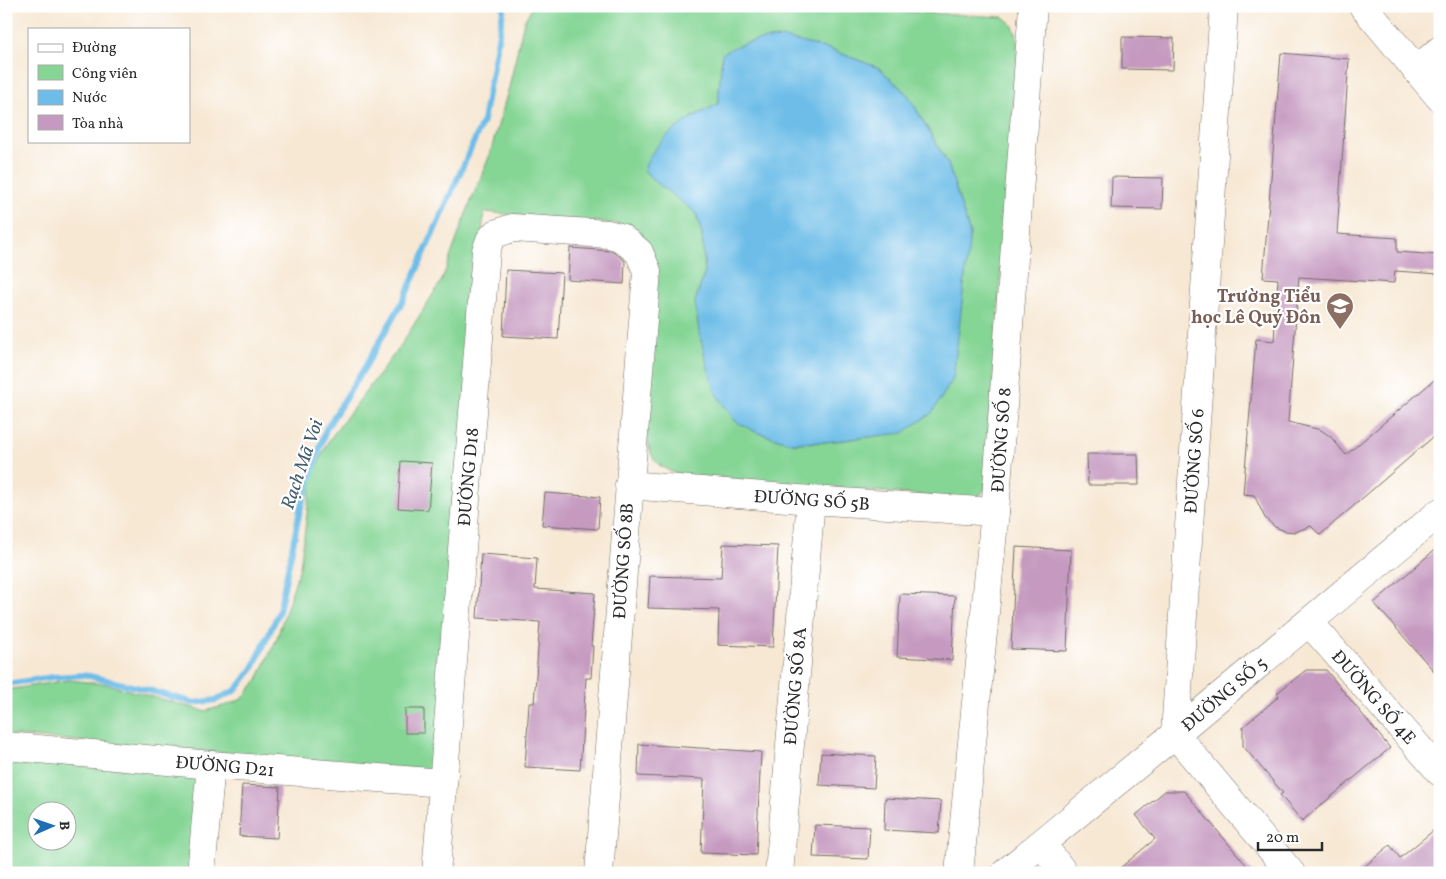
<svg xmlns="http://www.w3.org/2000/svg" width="1446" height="879" font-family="Vollkorn,serif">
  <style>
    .green { fill: #85d595; stroke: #588060; fill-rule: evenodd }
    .water { fill: #6dbde8; stroke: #4c748a }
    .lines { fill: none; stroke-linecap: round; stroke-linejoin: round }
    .stream { stroke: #6dbde8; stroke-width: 6 }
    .building { fill: #c599c0 }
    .minor-casing { stroke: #726d66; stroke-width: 29 }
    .minor { stroke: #fff; stroke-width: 28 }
    .labels { text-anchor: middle; stroke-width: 4.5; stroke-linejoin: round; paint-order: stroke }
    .education-label { font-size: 18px; font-weight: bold; fill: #785e54; stroke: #fff; text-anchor: end }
    .street-label { font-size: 18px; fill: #2b2b2b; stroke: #fff }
    .water-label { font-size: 19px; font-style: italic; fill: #425e6d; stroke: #fff }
  </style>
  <rect width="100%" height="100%" fill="#fff"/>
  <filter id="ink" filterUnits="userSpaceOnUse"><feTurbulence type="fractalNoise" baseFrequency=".02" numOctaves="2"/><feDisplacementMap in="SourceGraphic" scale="10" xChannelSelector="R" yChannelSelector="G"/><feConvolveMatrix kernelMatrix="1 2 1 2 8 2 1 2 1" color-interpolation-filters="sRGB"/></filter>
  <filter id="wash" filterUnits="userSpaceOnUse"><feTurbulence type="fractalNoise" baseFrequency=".0096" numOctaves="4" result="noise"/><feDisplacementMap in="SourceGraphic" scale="20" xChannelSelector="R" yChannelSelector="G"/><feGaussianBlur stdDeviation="1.12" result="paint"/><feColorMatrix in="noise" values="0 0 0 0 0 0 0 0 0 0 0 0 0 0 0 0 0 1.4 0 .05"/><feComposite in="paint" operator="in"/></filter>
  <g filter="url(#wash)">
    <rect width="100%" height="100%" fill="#f7e8d4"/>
    <g class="green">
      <path d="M 533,6 L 806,6 L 1003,17 L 1012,24 L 1018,39 L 985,490 C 978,497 973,498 963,499 L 677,474 C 655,466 650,458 647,435 L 651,249 L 643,238 L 619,224 L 484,212 L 439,754 L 434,765 L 426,770 L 6,735 L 6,690 L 69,680 L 106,684 L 205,711 L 227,705 L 242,699 L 258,679 L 277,638 L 300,567 L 312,476 L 329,440 L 399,348 L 442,280 L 467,211 L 489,157 L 509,87 L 524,21 ZM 829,49 L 879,68 L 908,95 L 948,164 L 970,234 L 860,438 L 825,442 L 791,443 L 756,432 L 695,302 L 705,272 L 702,234 L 696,212 L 679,198 L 692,117 L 718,104 L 723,54 Z"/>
      <path d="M 6,756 L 198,776 L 192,873 L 6,873 ZM 38,812 L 68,812 L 68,842 L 38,842 Z"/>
    </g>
    <path class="water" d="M 784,38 L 829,49 L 879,68 L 908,95 L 948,164 L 970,234 L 953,379 L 932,413 L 903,433 L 825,442 L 791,443 L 756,432 L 735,421 L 716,394 L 706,361 L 699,332 L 695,302 L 705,272 L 702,234 L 696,213 L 653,180 L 644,170 C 654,138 689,118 718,104 L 722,54 C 741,41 762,39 784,38 Z"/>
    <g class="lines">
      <polyline class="stream" points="6,684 53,677 85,675 148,690 194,703 216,700 236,690 253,668 279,612 300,510 326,429 365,367 404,299 483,121 504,6"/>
    </g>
    <g id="blocks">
      <g class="building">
        <polygon points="1122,37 1174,38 1173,70 1122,69"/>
        <polygon points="1281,53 1349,59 1337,234 1397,238 1397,252 1440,255 1440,274 1395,271 1394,283 1299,277 1288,422 1321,430 1331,437 1346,455 1440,375 1440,431 1320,535 1311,526 1295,532 1285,531 1275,527 1265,518 1254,495 1243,494 1256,339 1274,341 1278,279 1263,278"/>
        <polygon points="1112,177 1163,178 1162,209 1111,208"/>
        <polygon points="570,248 613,251 625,261 624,284 568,280"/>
        <polygon points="506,270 562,273 558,339 503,336"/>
        <polygon points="1087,454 1138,454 1139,485 1088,485"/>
        <polygon points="401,461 432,463 428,510 398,508"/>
        <polygon points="545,493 600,497 598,529 542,525"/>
        <polygon points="723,544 778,546 773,647 718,645 719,610 648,608 650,576 721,578"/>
        <polygon points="1440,545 1440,678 1374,603"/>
        <polygon points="1016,547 1071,550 1067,651 1011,649"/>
        <polygon points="481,554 537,558 535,589 595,593 591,646 593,646 591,678 586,678 580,770 525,767 529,703 534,703 540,622 477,618"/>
        <polygon points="900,594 955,596 952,660 897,657"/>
        <polygon points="1306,670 1326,670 1390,748 1302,821 1280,795 1283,793 1243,746 1243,727 1279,696 1277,693"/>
        <rect x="405" y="709" width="19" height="24"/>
        <polygon points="639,744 761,752 756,855 701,853 704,779 638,776"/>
        <polygon points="821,753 876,756 874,788 819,785"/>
        <polygon points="242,785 280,787 277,838 239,836"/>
        <polygon points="1165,791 1184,791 1253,873 1114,873 1155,839 1136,815"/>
        <polygon points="885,798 941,801 939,833 884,830"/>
        <polygon points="815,825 870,827 868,859 813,857"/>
        <polygon points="1440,825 1440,873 1357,873 1390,845 1400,858"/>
      </g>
    </g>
  </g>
  <g filter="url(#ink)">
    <use href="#blocks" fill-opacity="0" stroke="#726d66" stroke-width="1"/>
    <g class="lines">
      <g class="minor-casing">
        <g id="minor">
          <polyline points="1363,6 1440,98"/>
          <polyline points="1224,7 1175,734 1291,873"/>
          <polyline points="1416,70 1440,50"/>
          <polyline points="629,485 811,500 995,512"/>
          <polyline points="1309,622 1440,772"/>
          <polyline points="6,746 211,765 443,783"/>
          <polyline points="1042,844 1064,873"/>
          <polyline points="201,873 211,765"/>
          <polyline points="436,873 486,251 490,240 495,234 512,228 608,234 620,237 639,252 647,271 599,873"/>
          <polyline points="779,873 811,500"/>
          <polyline points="959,873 995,512 1033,6"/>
          <polyline points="1005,873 1175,734 1440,512"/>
        </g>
      </g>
      <use href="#minor" class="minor"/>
    </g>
  </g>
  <defs>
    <g id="school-pin" transform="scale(1.4375)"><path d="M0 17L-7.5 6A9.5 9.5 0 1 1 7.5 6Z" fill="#8d6e63" stroke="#fff"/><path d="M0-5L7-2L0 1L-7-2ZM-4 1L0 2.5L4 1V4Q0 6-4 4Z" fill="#fff"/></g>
  </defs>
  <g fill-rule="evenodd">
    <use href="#school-pin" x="1340" y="306"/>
  </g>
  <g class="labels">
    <g class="education-label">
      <text x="1321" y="302">Trường Tiểu<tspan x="1321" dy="21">học Lê Quý Đôn</tspan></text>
    </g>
    <g class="street-label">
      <text transform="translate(1001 440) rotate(-86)" y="6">ĐƯỜNG SỐ 8</text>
      <text transform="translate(1194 461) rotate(-86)" y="6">ĐƯỜNG SỐ 6</text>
      <text transform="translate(468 477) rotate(-85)" y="6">ĐƯỜNG D18</text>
      <text transform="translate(812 500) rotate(4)" y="6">ĐƯỜNG SỐ 5B</text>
      <text transform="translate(623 561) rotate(-86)" y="6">ĐƯỜNG SỐ 8B</text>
      <text transform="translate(795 686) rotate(-85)" y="6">ĐƯỜNG SỐ 8A</text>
      <text transform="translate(1224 694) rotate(-40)" y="6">ĐƯỜNG SỐ 5</text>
      <text transform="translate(1374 697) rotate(49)" y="6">ĐƯỜNG SỐ 4E</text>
      <text transform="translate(225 766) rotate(5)" y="6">ĐƯỜNG D21</text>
    </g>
    <g class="water-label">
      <text transform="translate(301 464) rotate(-71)" y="7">Rạch Mã Voi</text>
    </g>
  </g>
  <rect width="1446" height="879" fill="none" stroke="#fff" stroke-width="25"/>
  <rect x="28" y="28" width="162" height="115" fill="#ffffff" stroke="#aaaaaa"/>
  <rect x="38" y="44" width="25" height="8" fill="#ffffff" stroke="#aaaaaa"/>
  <text x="72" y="52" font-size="15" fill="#2b2b2b">Đường</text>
  <rect x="38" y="65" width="25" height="15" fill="#85d595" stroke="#aaaaaa"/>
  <text x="72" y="78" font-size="15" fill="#2b2b2b">Công viên</text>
  <rect x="38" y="90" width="25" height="15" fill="#6dbde8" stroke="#aaaaaa"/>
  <text x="72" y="102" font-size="15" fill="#2b2b2b">Nước</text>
  <rect x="38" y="115" width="25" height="15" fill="#c599c0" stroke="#aaaaaa"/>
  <text x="72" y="128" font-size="15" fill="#2b2b2b">Tòa nhà</text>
  <g transform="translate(52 826) rotate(88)"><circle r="24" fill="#ffffff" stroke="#aaaaaa"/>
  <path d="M0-4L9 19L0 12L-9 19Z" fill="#1f6fb2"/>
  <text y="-8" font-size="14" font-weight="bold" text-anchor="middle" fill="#2b2b2b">B</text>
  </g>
  <path d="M1258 842v8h64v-8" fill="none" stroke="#2b2b2b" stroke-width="2.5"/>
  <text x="1266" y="842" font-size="15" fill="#2b2b2b" stroke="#ffffff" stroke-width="4" paint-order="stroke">20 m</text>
</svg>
